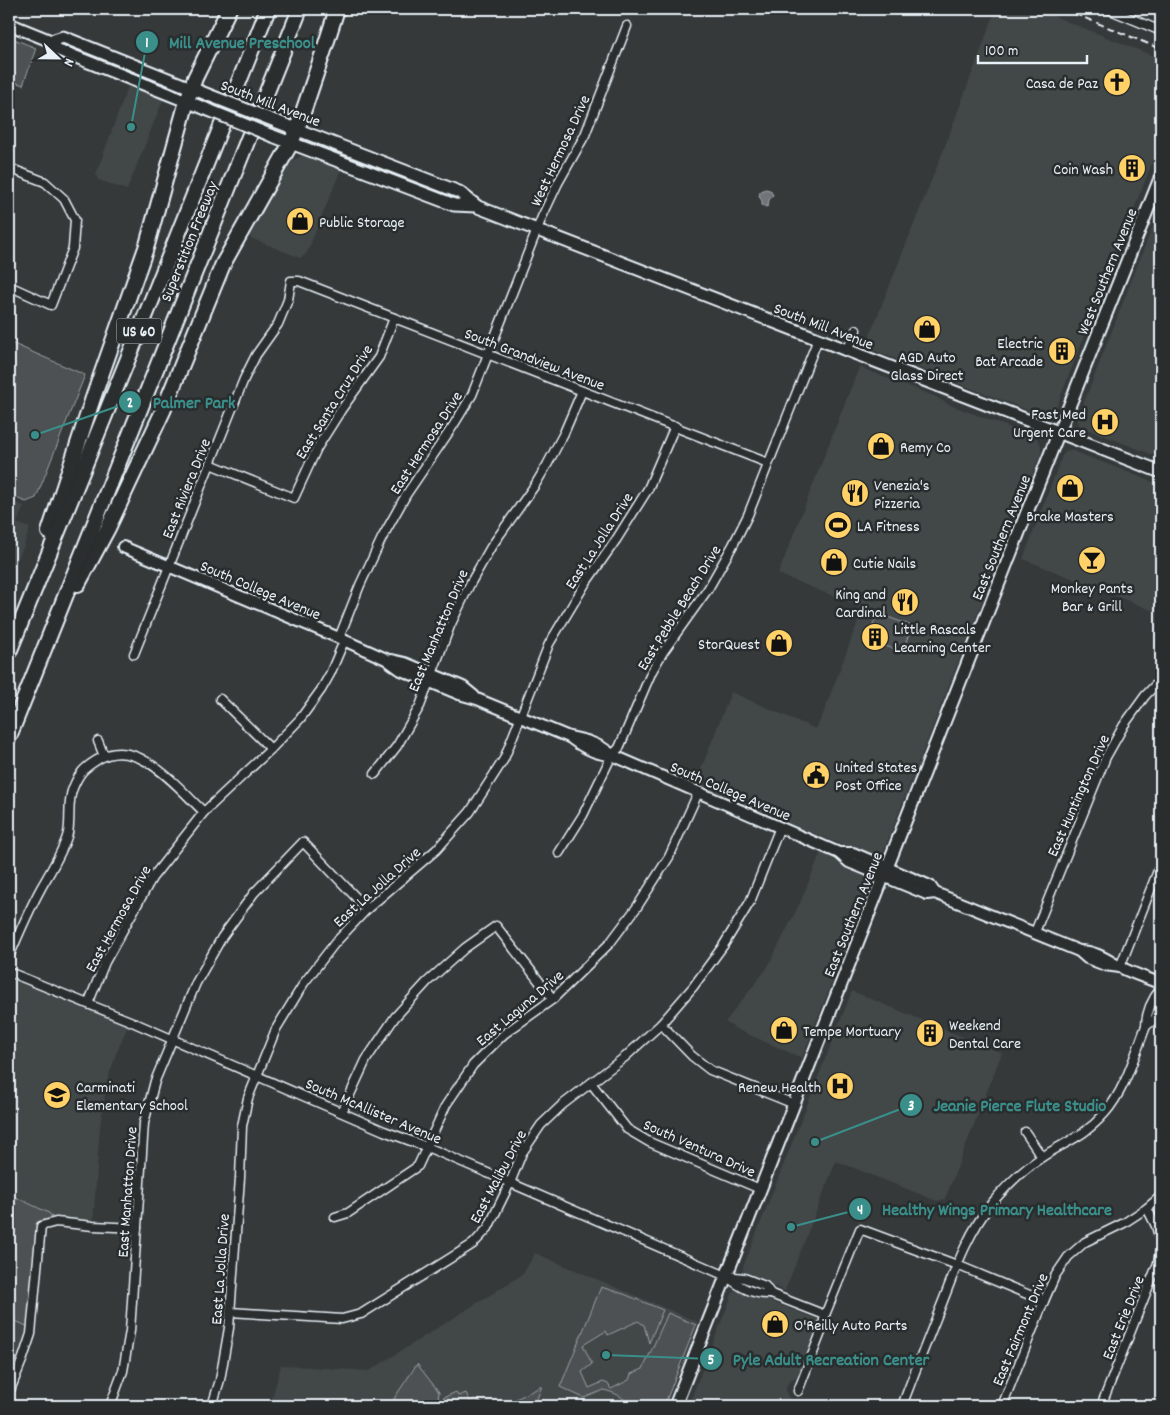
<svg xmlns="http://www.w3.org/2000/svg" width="1170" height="1415" font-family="Dekko,sans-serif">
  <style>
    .built { fill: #424647 }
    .green { fill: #4d5152; stroke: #9aa1a5 }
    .water { fill: #707579; stroke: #a0a7ac }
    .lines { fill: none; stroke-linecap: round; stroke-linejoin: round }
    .minor-casing { stroke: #e8f1f8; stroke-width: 11 }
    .tertiary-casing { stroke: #e8f1f8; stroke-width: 14 }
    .secondary-casing { stroke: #e8f1f8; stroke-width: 15 }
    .motorway-casing { stroke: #e8f1f8; stroke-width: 18 }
    .minor { stroke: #2a2d2e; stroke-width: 8 }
    .tertiary { stroke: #2a2d2e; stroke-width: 10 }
    .secondary { stroke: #2a2d2e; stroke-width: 11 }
    .motorway { stroke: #2a2d2e; stroke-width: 14 }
    .rail { stroke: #e8f1f8; stroke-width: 2; stroke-dasharray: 8 4; stroke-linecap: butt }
    .secondary-bridge-casing { stroke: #e8f1f8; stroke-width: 15; stroke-linecap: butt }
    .secondary-bridge { stroke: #2a2d2e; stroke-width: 11 }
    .labels { text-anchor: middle; stroke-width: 5; stroke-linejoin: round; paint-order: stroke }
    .shield { fill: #2a2d2e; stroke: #afb6bb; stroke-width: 1 }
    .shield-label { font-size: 15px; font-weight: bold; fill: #e8f1f8 }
    .poi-label { font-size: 16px; fill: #e8f1f8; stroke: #2a2d2e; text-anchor: start }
    .street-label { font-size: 16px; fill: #e8f1f8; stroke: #2a2d2e }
    .leader { fill: none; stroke: #3a8f8a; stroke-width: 2 }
    .callout-dot { fill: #3a8f8a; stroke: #2a2d2e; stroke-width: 2 }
    .mark-label { font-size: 15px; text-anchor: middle; font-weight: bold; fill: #fff }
    .callout-label { font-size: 18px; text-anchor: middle; font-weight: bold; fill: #3a8f8a; stroke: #2a2d2e; stroke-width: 5; stroke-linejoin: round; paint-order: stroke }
  </style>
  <rect width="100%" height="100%" fill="#35393a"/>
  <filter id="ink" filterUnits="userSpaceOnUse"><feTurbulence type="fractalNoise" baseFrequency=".02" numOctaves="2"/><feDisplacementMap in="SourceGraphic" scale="10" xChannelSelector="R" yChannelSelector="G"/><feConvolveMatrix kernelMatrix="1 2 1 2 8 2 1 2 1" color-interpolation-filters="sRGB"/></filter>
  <g filter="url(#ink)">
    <g class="built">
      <polygon points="996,9 1036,9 1161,59 1161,140 1055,411 1052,415 1047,416 1043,416 865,347 943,151"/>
      <polygon points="128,86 163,100 127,190 98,180 96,174"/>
      <polygon points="303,155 311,156 342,167 307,253 305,255 300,258 248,237 246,234 277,185 283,171 290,162"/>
      <polygon points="1161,205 1161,458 1084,428 1079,425 1077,420"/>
      <polygon points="859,367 934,396 948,404 1037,438 1041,445 1041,453 882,855 879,858 874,858 704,789 701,785 696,782 731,692 816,729 823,714 863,608 778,574"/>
      <polygon points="1071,450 1161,485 1161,614 1023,559 1062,456 1066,451"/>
      <polygon points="9,500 24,506 17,523 30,528 23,548 9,577"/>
      <polygon points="821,852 867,872 870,876 871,880 871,884 802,1058 738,1030 725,1022 767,968 799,905"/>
      <polygon points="9,972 130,1021 116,1054 107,1082 100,1127 93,1226 56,1222 49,1213 9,1194"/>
      <polygon points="852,991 1002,1053 945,1199 937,1201 836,1161 785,1291 746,1274 743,1271 743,1267"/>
      <polygon points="535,1253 698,1322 665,1406 270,1406 281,1365 369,1371 523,1274"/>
      <polygon points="739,1289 819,1320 819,1326 801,1370 798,1375 788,1383 786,1389 787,1395 791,1400 788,1406 688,1406 733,1292"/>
      <polygon points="9,1318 29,1327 28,1337 9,1385"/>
    </g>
    <g class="green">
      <polygon points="9,37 36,48 23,85 9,80"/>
      <polygon points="9,342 85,375 36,498 26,502 9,495"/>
      <polygon points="877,613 912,626 902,652 880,644 886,630 873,625"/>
      <polygon points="9,1194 49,1213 56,1222 41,1227 31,1328 9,1318"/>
      <path d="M 601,1287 L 624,1294 L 663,1310 L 649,1343 L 644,1325 L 638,1321 L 608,1335 L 606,1331 L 583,1345 L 592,1364 L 582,1372 L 589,1388 L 603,1382 L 608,1384 L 611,1389 L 629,1380 L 631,1374 L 643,1369 L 668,1313 L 696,1325 L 664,1406 L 630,1406 C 623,1396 615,1393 604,1390 L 584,1398 L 560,1387 Z"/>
      <polygon points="417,1364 439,1392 437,1406 445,1402 443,1398 456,1392 458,1396 466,1393 470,1401 474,1399 480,1401 483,1406 391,1406 395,1397"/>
      <polygon points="542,1386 534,1406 502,1406"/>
    </g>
    <polygon class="water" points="765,189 770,190 773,195 769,200 768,206 766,207 762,205 762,201 759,196 760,192"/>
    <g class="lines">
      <g class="minor-casing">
        <g id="minor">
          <polyline points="1108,9 1161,31"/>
          <polyline points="9,168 45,182 64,199 75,220 73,248 51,305 9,286"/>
          <polyline points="847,351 856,330"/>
          <polyline points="210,464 294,498 317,448 341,410 379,357 394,318"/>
          <polyline points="339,638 360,585 382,538 406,495 453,426 472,395 542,217 558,183 585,135 627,26"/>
          <polyline points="134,654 244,379 256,355 278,324 288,300 291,281 299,281 768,463"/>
          <polyline points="220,699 271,749"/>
          <polyline points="98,741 104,756"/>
          <polyline points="375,774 397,746 420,706 450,626 470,584 491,547 535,485 547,465 564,433 582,391"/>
          <polyline points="559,853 583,815 612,755 619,748 652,671 663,652 708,589 733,545 748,515 818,339"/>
          <polyline points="1035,932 1106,757 1124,725 1145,696 1161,679"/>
          <path d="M 9,957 C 19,933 29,910 41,888 C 50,872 64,850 68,833 C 71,819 67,801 73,788 C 79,773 84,768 97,760 C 136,734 178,788 204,812"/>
          <polyline points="1120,967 1161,863"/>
          <path d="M 9,972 L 130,1021 L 384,1131 L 427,1147 L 469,1165 L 726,1276 C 740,1287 753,1295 771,1294"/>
          <polyline points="88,1004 105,962 152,878 204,812 271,749 300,719 321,690 330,674 344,641"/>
          <polyline points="661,1024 692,1056 710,1070 794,1104"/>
          <polyline points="1146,1026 1155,1019 1161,1003"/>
          <polyline points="591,1083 627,1129 649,1142 760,1189"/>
          <polyline points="342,1112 366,1060 395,1017 427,982 465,948 496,926 553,999"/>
          <polyline points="1025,1132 1042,1157"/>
          <polyline points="335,1217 348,1213 418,1166 446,1105 473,1065 504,1034 553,999 610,943 637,907 669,857 698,793"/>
          <polyline points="726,1276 744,1278 765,1286 771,1294 825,1315"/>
          <polyline points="230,1312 342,1319 361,1314 473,1244 488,1228 510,1183 522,1153 541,1125 562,1105 625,1057 661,1024 693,987 723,946 750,902 780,827"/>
          <polyline points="798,1391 822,1330 825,1315 860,1229 957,1265 1044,1301"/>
          <polyline points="9,1393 23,1358 31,1334 41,1226 56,1222 93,1226 137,1228"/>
          <polyline points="110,1406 123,1371 130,1331 144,1123 155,1081 196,983 222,937 254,893 303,842 367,909"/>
          <polyline points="212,1406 220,1380 229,1328 240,1178 242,1126 248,1098 276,1029 304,983 335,943 367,909 436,850 470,812 504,759 549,644 585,584 616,540 648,489 675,426"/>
          <path d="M 902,1406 C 915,1371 929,1336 943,1301 C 956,1267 969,1231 992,1203 C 1006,1186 1024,1169 1042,1157 C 1065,1142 1085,1136 1104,1114 C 1125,1091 1135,1054 1146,1026 C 1146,1012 1153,998 1161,988"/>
          <polyline points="1002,1406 1044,1301 1055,1276 1068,1257 1085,1242 1124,1223 1147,1208 1161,1196"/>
          <polyline points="1101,1406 1158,1263 1161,1244 1156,1226 1147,1208"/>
        </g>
      </g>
      <g class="tertiary-casing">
        <g id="tertiary">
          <path d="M 123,547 L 339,638 L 386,659 L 401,670 L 459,694 L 477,699 L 569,737 C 585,740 600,744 612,755 L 839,853 L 849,862 L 927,894 L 935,893 L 1079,951 L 1087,958 L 1105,965 L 1120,967"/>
          <polyline points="392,660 405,663 463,687 474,696"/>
          <path d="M 572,739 C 584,748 597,755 612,755"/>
          <polyline points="839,853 853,853 930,886 935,893"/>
          <path d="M 1079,951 C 1095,951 1106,959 1120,967 C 1133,974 1148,978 1161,984"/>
        </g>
      </g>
      <g class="secondary-casing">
        <g id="secondary">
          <polyline points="9,24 51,41 56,49 206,109"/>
          <polyline points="1161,30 1161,31"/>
          <polyline points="51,41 63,37 211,96"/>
          <polyline points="275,121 459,192 478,207 1161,472"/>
          <polyline points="270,135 454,205 476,206"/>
          <polyline points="675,1406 1027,512 1161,176"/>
        </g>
      </g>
      <g class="motorway-casing">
        <g id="motorway">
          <polyline points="49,532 93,398 147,245 187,101 195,78 229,9"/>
          <polyline points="78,584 108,528 163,411 223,264 291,143 300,121 324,50 337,9"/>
          <polyline points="9,652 153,297 268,9"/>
          <polyline points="9,737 300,9"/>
        </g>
      </g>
      <use href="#minor" class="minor"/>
      <use href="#tertiary" class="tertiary"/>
      <use href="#secondary" class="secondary"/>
      <use href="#motorway" class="motorway"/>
      <polyline class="rail" points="1063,9 1161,49"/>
      <g class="secondary-bridge-casing">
        <g id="secondary-bridge">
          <polyline points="211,96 275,121"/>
          <polyline points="206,109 270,135"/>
        </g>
      </g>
      <use href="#secondary-bridge" class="secondary-bridge"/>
    </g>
  </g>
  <defs>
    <g id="church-disc" transform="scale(1.4375)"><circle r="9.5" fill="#ffd166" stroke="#2a2d2e"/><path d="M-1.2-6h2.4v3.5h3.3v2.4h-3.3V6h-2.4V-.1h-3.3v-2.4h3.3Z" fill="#111"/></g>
    <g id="building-disc" transform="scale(1.4375)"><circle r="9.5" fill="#ffd166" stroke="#2a2d2e"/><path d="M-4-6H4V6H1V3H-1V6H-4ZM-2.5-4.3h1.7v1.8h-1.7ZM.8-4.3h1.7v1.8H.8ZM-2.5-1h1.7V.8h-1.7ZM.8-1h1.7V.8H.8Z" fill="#111"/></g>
    <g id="shop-disc" transform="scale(1.4375)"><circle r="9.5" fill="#ffd166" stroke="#2a2d2e"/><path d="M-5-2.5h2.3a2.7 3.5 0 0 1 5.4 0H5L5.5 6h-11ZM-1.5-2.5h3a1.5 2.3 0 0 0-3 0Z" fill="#111"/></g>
    <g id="hospital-disc" transform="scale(1.4375)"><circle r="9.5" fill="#ffd166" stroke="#2a2d2e"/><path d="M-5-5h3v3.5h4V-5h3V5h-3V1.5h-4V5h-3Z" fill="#111"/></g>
    <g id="restaurant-disc" transform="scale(1.4375)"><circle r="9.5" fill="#ffd166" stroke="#2a2d2e"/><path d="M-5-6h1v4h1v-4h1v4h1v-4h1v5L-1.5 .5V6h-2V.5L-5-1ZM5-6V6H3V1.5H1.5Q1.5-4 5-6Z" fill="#111"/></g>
    <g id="stadium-disc" transform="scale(1.4375)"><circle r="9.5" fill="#ffd166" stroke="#2a2d2e"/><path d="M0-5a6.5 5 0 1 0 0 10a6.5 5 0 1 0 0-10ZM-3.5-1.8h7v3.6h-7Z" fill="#111"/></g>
    <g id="bar-disc" transform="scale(1.4375)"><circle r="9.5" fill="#ffd166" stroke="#2a2d2e"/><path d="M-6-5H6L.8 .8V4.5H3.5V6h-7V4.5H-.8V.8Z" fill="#111"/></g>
    <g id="civic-disc" transform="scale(1.4375)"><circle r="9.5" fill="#ffd166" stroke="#2a2d2e"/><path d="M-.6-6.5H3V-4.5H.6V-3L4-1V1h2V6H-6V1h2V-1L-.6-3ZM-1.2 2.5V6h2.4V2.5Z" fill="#111"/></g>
    <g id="school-disc" transform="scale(1.4375)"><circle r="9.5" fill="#ffd166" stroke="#2a2d2e"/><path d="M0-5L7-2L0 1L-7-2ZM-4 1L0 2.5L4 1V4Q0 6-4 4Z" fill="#111"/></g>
  </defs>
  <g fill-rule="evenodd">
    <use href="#church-disc" x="1117" y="82"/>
    <use href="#building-disc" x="1132" y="168"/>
    <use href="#shop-disc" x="300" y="221"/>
    <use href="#shop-disc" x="927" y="329"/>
    <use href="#building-disc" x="1062" y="351"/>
    <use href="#hospital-disc" x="1105" y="422"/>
    <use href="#shop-disc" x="881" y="446"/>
    <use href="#shop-disc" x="1070" y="488"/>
    <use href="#restaurant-disc" x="855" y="493"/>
    <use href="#stadium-disc" x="838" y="525"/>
    <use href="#bar-disc" x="1092" y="560"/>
    <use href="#shop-disc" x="834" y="562"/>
    <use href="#restaurant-disc" x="905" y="602"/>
    <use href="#building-disc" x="875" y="637"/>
    <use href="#shop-disc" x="779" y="643"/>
    <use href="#civic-disc" x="816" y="775"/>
    <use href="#shop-disc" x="784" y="1030"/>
    <use href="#building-disc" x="930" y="1033"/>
    <use href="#hospital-disc" x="840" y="1086"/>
    <use href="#school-disc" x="57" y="1095"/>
    <use href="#shop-disc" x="775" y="1324"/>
  </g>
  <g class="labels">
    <rect class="shield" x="116.5" y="318.5" width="45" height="25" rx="4"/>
    <g class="shield-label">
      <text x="139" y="336">US 60</text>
    </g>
    <g class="poi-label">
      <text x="1098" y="88" text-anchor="end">Casa de Paz</text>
      <text x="1113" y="174" text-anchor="end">Coin Wash</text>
      <text x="319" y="227">Public Storage</text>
      <text x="1043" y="348" text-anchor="end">Electric<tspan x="1043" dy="18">Bat Arcade</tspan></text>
      <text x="927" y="362" text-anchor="middle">AGD Auto<tspan x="927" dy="18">Glass Direct</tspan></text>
      <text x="1086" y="419" text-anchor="end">Fast Med<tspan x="1086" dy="18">Urgent Care</tspan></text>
      <text x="900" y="452">Remy Co</text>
      <text x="874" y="490">Venezia's<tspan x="874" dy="18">Pizzeria</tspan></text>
      <text x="1070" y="521" text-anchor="middle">Brake Masters</text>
      <text x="857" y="531">LA Fitness</text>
      <text x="853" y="568">Cutie Nails</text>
      <text x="1092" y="593" text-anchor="middle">Monkey Pants<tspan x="1092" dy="18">Bar &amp; Grill</tspan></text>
      <text x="886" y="599" text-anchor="end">King and<tspan x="886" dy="18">Cardinal</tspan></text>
      <text x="894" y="634">Little Rascals<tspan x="894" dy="18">Learning Center</tspan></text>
      <text x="760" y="649" text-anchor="end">StorQuest</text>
      <text x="835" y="772">United States<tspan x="835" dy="18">Post Office</tspan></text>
      <text x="949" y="1030">Weekend<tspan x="949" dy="18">Dental Care</tspan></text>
      <text x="803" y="1036">Tempe Mortuary</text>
      <text x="76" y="1092">Carminati<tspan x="76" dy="18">Elementary School</tspan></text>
      <text x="821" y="1092" text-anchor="end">Renew Health</text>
      <text x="794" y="1330">O'Reilly Auto Parts</text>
    </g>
    <g class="street-label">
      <text transform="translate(271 102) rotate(21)" y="6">South Mill Avenue</text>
      <text transform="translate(559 150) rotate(-65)" y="6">West Hermosa Drive</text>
      <text transform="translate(188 241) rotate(-68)" y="6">Superstition Freeway</text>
      <text transform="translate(1106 271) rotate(-68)" y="6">West Southern Avenue</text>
      <text transform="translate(824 325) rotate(21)" y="6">South Mill Avenue</text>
      <text transform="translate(535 358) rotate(21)" y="6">South Grandview Avenue</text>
      <text transform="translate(333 401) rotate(-58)" y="6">East Santa Cruz Drive</text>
      <text transform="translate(425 442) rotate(-57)" y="6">East Hermosa Drive</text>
      <text transform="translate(185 488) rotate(-68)" y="6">East Riviera Drive</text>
      <text transform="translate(1000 537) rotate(-68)" y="6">East Southern Avenue</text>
      <text transform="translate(598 540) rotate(-57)" y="6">East La Jolla Drive</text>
      <text transform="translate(261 589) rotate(23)" y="6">South College Avenue</text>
      <text transform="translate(678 607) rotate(-58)" y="6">East Pebble Beach Drive</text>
      <text transform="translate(437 630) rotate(-67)" y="6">East Manhatton Drive</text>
      <text transform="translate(731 790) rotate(23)" y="6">South College Avenue</text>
      <text transform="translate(1077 795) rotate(-66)" y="6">East Huntington Drive</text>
      <text transform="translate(376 886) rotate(-42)" y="6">East La Jolla Drive</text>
      <text transform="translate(852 914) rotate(-68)" y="6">East Southern Avenue</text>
      <text transform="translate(117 918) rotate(-61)" y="6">East Hermosa Drive</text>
      <text transform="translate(519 1007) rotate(-40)" y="6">East Laguna Drive</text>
      <text transform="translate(374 1110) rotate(23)" y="6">South McAllister Avenue</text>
      <text transform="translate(700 1147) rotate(24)" y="6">South Ventura Drive</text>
      <text transform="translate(497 1176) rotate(-62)" y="6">East Malibu Drive</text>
      <text transform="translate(126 1192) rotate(-86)" y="6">East Manhatton Drive</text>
      <text transform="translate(219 1269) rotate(-86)" y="6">East La Jolla Drive</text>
      <text transform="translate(1122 1317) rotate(-68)" y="6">East Erie Drive</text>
      <text transform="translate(1019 1329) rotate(-67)" y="6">East Fairmont Drive</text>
    </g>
  </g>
  <path class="leader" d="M131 127L147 42M35 435L130 402M815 1142L911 1105M791 1227L860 1209M606 1355L711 1359"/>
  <g class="callout-dot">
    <circle cx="131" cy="127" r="5"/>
    <circle cx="35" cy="435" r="5"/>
    <circle cx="815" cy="1142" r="5"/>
    <circle cx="791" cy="1227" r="5"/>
    <circle cx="606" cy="1355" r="5"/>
    <circle cx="147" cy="42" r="12"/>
    <circle cx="130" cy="402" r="12"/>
    <circle cx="911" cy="1105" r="12"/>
    <circle cx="860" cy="1209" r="12"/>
    <circle cx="711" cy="1359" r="12"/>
  </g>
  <g class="mark-label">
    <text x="147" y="47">1</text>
    <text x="130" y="407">2</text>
    <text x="911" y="1110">3</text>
    <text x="860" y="1214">4</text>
    <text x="711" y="1364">5</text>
  </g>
  <g class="callout-label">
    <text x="242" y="48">Mill Avenue Preschool</text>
    <text x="194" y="408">Palmer Park</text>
    <text x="1020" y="1111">Jeanie Pierce Flute Studio</text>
    <text x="997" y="1215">Healthy Wings Primary Healthcare</text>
    <text x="831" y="1365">Pyle Adult Recreation Center</text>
  </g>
  <rect width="1170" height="1415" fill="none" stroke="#2a2d2e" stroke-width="30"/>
  <rect x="15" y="15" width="1140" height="1385" fill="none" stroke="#e8f1f8" stroke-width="2" filter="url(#ink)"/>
  <g transform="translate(58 58) rotate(112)" stroke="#2a2d2e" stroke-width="4" paint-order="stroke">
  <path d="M0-4L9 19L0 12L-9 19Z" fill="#e8f1f8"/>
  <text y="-8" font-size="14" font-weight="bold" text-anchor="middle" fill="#e8f1f8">N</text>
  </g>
  <path d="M978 55v8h109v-8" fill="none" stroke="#e8f1f8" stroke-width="2.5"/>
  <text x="985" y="55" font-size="15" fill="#e8f1f8" stroke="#2a2d2e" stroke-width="4" paint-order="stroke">100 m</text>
</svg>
